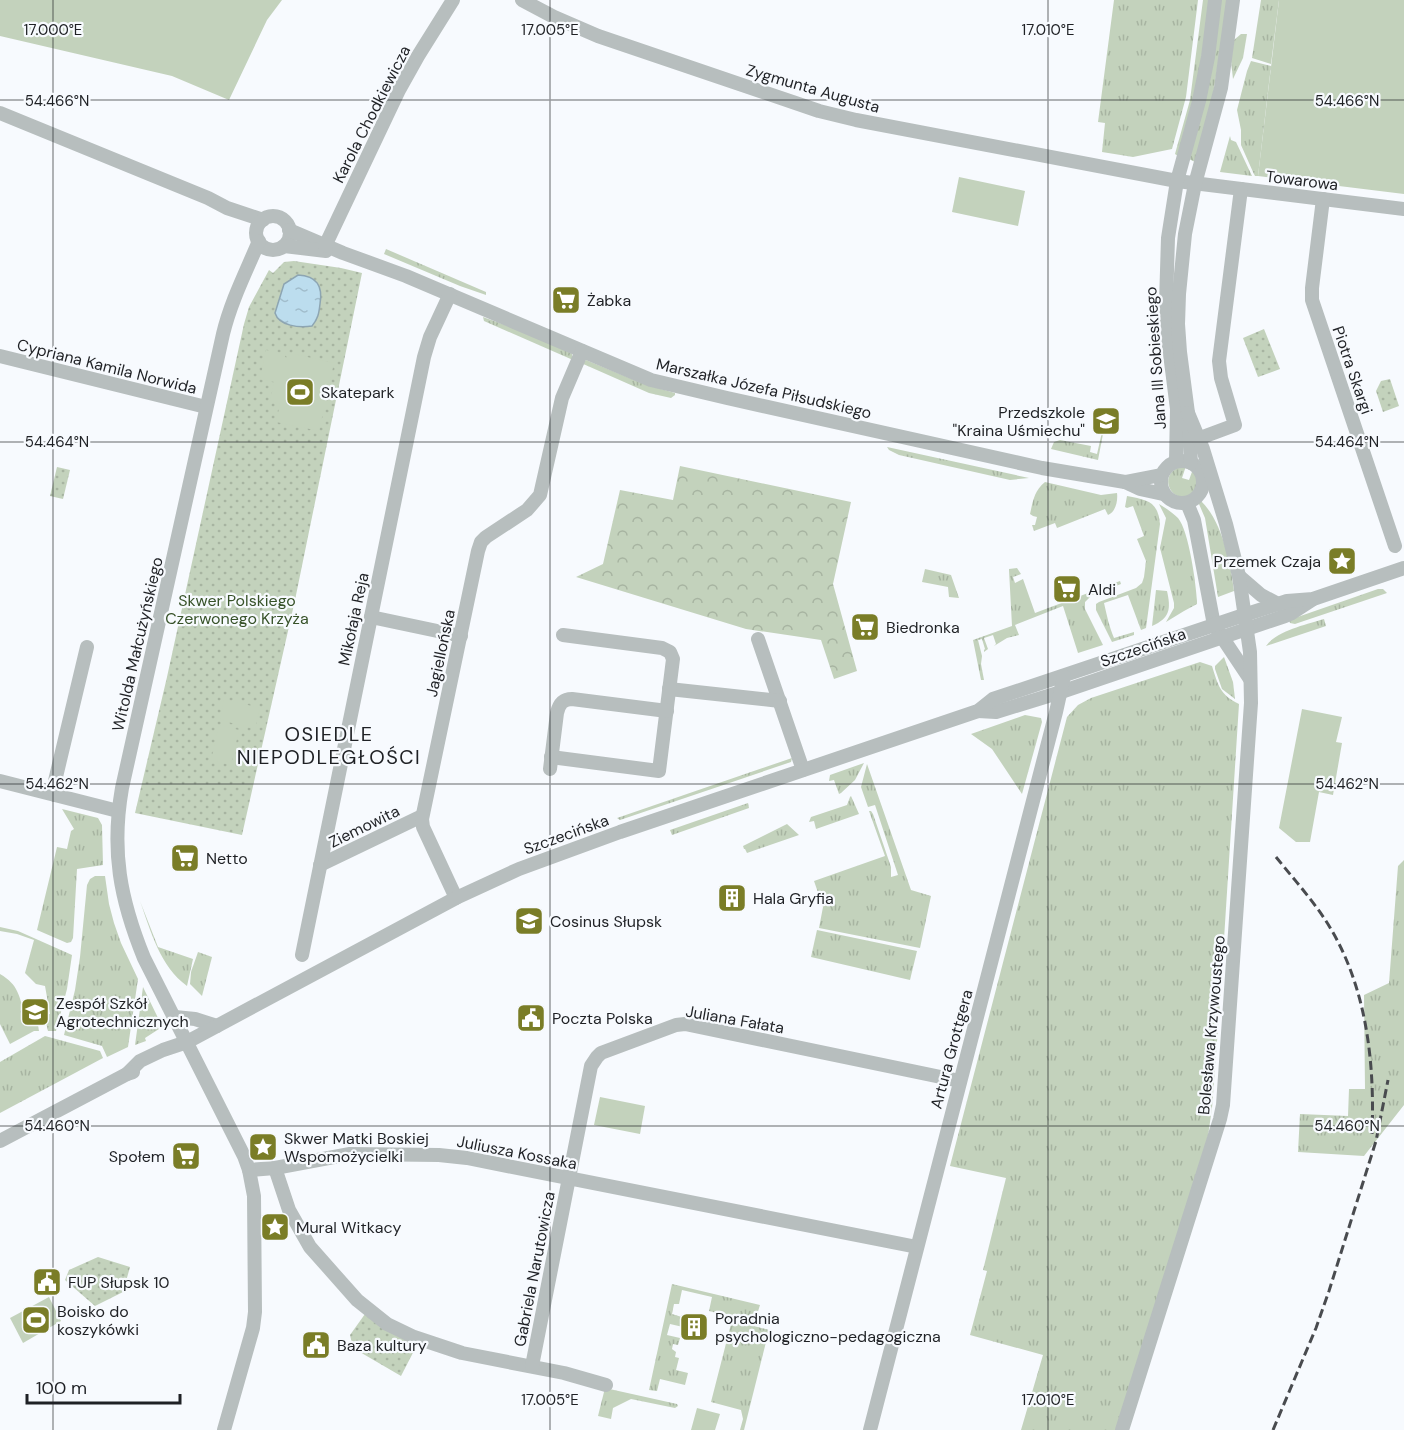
<svg xmlns="http://www.w3.org/2000/svg" width="1404" height="1430" font-family="'DM Sans',sans-serif">
  <style>
    .grass { fill: url(#grass-tufts) }
    .forest { fill: url(#forest-crowns) }
    .park { fill: url(#park-dots) }
    .garden { fill: #c3d2bc }
    .water { fill: url(#water-ripples); stroke: #8da5b2; stroke-width: 1.5 }
    .lines { fill: none; stroke-linecap: round; stroke-linejoin: round }
    .minor { stroke: #b7bebe; stroke-width: 14 }
    .rail { stroke: #494b4f; stroke-width: 3; stroke-dasharray: 9 4.5; stroke-linecap: butt }
    .ticks { fill: none; stroke: #1f2125; stroke-width: 1.5; stroke-opacity: 0.45 }
    .labels { text-anchor: middle; stroke-width: 4.5; stroke-linejoin: round; paint-order: stroke }
    .street-label { font-size: 16px; fill: #1f2125; stroke: #f7fafe }
    .poi-label { font-size: 16px; fill: #1f2125; stroke: #f7fafe; text-anchor: start }
    .park-label { font-size: 16px; fill: #375229; stroke: #f7fafe }
    .quarter-label { font-size: 20px; letter-spacing: 1.5px; fill: #1f2125; stroke: #f7fafe }
    .ticks-label { font-size: 15px; text-anchor: middle; fill: #1f2125; stroke: #f7fafe; stroke-width: 4.5; stroke-linejoin: round; paint-order: stroke }
  </style>
  <defs>
    <pattern id="grass-tufts" width="24" height="20" patternUnits="userSpaceOnUse" patternTransform="scale(1.5)"><rect width="24" height="20" fill="#c3d2bc"/><path d="M3 7l-1-3M5 7V3M7 7l1-3M15 17l-1-3M17 17v-4M19 17l1-3" fill="none" stroke="#a7b4a1"/></pattern>
    <pattern id="forest-crowns" width="20" height="18" patternUnits="userSpaceOnUse" patternTransform="scale(1.5)"><rect width="20" height="18" fill="#c3d2bc"/><path d="M2 6a3 3 0 1 1 6 0M12 15a3 3 0 1 1 6 0" fill="none" stroke="#a7b4a1"/></pattern>
    <pattern id="park-dots" width="8" height="8" patternUnits="userSpaceOnUse" patternTransform="scale(1.5)"><rect width="8" height="8" fill="#c3d2bc"/><path d="M2 2h.1M6 6h.1" fill="none" stroke="#a7b4a1" stroke-width="1.8" stroke-linecap="round"/></pattern>
    <pattern id="water-ripples" width="26" height="14" patternUnits="userSpaceOnUse" patternTransform="scale(1.5)"><rect width="26" height="14" fill="#bcddee"/><path d="M2 4q2-2 4 0t4 0M15 11q2-2 4 0t4 0" fill="none" stroke="#a1bdcc"/></pattern>
  </defs>
  <rect width="100%" height="100%" fill="#f7fafe"/>
  <g class="grass">
    <polygon points="1114,0 1198,0 1186,97 1172,149 1133,157 1102,152 1105,123 1098,122"/>
    <polygon points="1203,0 1209,0 1205,37 1197,83 1178,156 1175,154 1190,100"/>
    <polygon points="1220,0 1228,0 1213,95 1195,162 1189,159"/>
    <polygon points="1261,0 1279,0 1271,64 1252,58"/>
    <polygon points="1241,34 1247,34 1243,58 1233,79 1231,61 1234,40"/>
    <polygon points="1251,61 1271,66 1258,176 1255,176 1253,172 1241,145 1241,130 1237,110 1247,71"/>
    <polygon points="1230,136 1231,140 1236,142 1252,176 1220,172"/>
    <polygon points="386,249 486,292 486,295 460,286 384,254"/>
    <polygon points="483,317 511,327 569,352 572,354 573,360 484,321"/>
    <polygon points="586,360 644,384 675,393 675,395 671,398 649,393 581,363"/>
    <polygon points="1102,432 1103,434 1098,460 1051,449 1054,442 1060,440 1091,446 1090,452 1097,454"/>
    <polygon points="887,447 1029,478 1010,480 899,455 889,450"/>
    <path d="M 1181,466 L 1186,466 L 1182,478 L 1189,480 L 1193,469 C 1200,475 1200,483 1196,492 C 1175,510 1154,476 1181,466 Z"/>
    <path d="M 1045,482 L 1101,495 L 1117,493 C 1118,500 1116,512 1108,515 L 1105,509 L 1057,528 L 1055,523 L 1034,531 L 1032,525 L 1035,525 L 1037,517 L 1033,516 L 1030,514 C 1033,501 1034,491 1045,482 Z"/>
    <path d="M 1127,496 C 1147,500 1158,501 1160,524 L 1146,628 L 1141,630 L 1128,595 L 1104,603 C 1107,616 1109,626 1114,638 L 1134,632 L 1134,635 L 1112,642 L 1096,610 L 1096,604 L 1099,602 L 1136,588 L 1142,583 L 1144,577 L 1146,561 L 1137,539 L 1144,536 L 1133,506 L 1127,508 L 1125,507 Z"/>
    <path d="M 1201,501 C 1222,521 1231,564 1234,591 L 1218,597 L 1205,518 L 1199,504 L 1199,502 Z"/>
    <path d="M 1159,504 C 1166,508 1173,513 1178,518 C 1189,531 1196,584 1197,601 L 1197,604 L 1184,611 L 1166,622 L 1174,608 L 1174,603 L 1160,548 L 1166,518 Z"/>
    <polygon points="1017,568 1021,574 1013,577 1015,583 1023,579 1035,613 1120,581 1121,584 1092,595 1085,602 1085,609 1103,645 1078,653 1063,606 1015,625 1019,635 1007,638 994,646 996,644 993,635 984,638 988,649 984,652 984,650 985,649 982,639 978,640 982,656 981,664 984,680 981,680 973,640 1012,626 1009,570 1009,569"/>
    <polygon points="925,569 951,575 959,598 949,597 948,587 922,582"/>
    <polygon points="1378,589 1383,589 1387,593 1295,624 1290,623 1289,620"/>
    <path d="M 1156,590 L 1167,591 C 1171,609 1170,618 1152,626 Z"/>
    <path d="M 1324,619 L 1326,626 L 1266,646 C 1276,631 1308,624 1324,619 Z"/>
    <polygon points="1224,657 1233,682 1235,699 1222,689 1215,669 1215,666"/>
    <path d="M 1200,662 L 1212,666 C 1218,685 1220,695 1239,704 L 1220,1002 L 1212,1108 L 1208,1136 L 1117,1430 L 1021,1430 L 1043,1355 L 970,1335 L 987,1271 L 983,1270 L 1006,1178 L 950,1166 L 1067,717 L 1078,705 L 1091,698 Z"/>
    <polygon points="1025,715 1041,718 1042,722 1022,794 992,749 971,734"/>
    <polygon points="792,758 791,762 620,820 617,818"/>
    <polygon points="864,763 855,780 841,793 839,794 834,780 829,781 830,775"/>
    <polygon points="867,764 911,890 931,896 920,948 819,928 823,907 814,881 885,856 869,811 871,811 873,814 891,867 891,877 898,875 875,805 868,807 861,787"/>
    <polygon points="851,796 859,814 816,829 814,821 809,822 811,817 847,805 850,797"/>
    <polygon points="748,803 749,808 672,835 670,830"/>
    <polygon points="62,809 98,818 102,825 103,865 77,869 73,938 71,942 67,943 37,930 57,847 67,849 71,831 74,829"/>
    <polygon points="787,824 799,835 747,853 745,849 744,849 743,846"/>
    <polygon points="1404,860 1404,1105 1364,1156 1298,1152 1300,1114 1348,1116 1349,1089 1365,1089 1364,995 1389,983 1398,866"/>
    <polygon points="95,876 105,876 109,904 114,923 121,943 138,979 128,1047 107,1057 102,1046 64,1035 75,990 80,957 87,885 90,879"/>
    <path d="M 140,901 L 158,947 L 193,959 L 187,986 C 160,966 151,932 140,901 Z"/>
    <polygon points="0,927 18,931 72,955 67,989 56,1031 48,1031 44,1014 50,1014 45,986 36,984 25,973 34,940 17,934 0,931"/>
    <polygon points="817,930 917,951 910,980 811,957"/>
    <polygon points="198,952 212,957 202,996 190,984 191,972"/>
    <path d="M 0,974 C 19,985 19,996 25,1016 L 36,1014 L 39,1031 L 34,1031 L 10,1044 L 0,1024 Z"/>
    <polygon points="143,987 160,1022 159,1029 145,1038 146,1041 135,1045"/>
    <polygon points="45,1036 100,1051 103,1058 0,1113 0,1062"/>
    <polygon points="672,1284 760,1305 755,1321 718,1312 717,1313 709,1311 712,1297 682,1290 679,1304 674,1304 672,1314 685,1318 683,1327 670,1324 667,1335 680,1338 678,1345 673,1344 672,1349 676,1352 675,1357 679,1358 676,1370 688,1373 685,1385 660,1379 657,1391 649,1390"/>
    <polygon points="729,1319 769,1330 744,1430 740,1430 743,1419 741,1410 711,1402 731,1324 723,1322"/>
    <polygon points="605,1388 677,1404 678,1406 675,1408 631,1399 613,1408 611,1419 598,1416"/>
  </g>
  <polygon class="forest" points="680,466 851,502 833,584 857,671 834,679 821,640 746,629 576,577 603,564 620,490 673,500"/>
  <g class="park">
    <polygon points="294,261 341,268 362,273 295,600 242,835 135,813 167,677 244,324 249,307 269,270 273,273 284,262"/>
    <polygon points="1264,329 1280,369 1258,377 1243,338"/>
    <polygon points="1390,379 1399,406 1383,412 1376,391 1381,381"/>
    <polygon points="57,467 70,470 63,499 50,496"/>
    <polygon points="98,1257 130,1267 123,1292 95,1306 65,1280 69,1270"/>
    <polygon points="365,1314 418,1343 401,1376 353,1348 350,1335"/>
  </g>
  <g class="garden">
    <polygon points="0,0 282,0 267,20 229,100 172,76 0,36"/>
    <polygon points="1279,0 1404,0 1404,194 1258,176"/>
    <polygon points="959,177 1025,191 1018,226 952,212"/>
    <polygon points="266,350 286,354 285,357 292,359 294,354 334,363 319,431 276,422 280,404 270,401 274,382 260,379"/>
    <polygon points="224,699 260,708 255,729 220,720"/>
    <polygon points="1302,709 1342,717 1336,742 1342,743 1333,795 1319,792 1310,842 1296,842 1279,828"/>
    <polygon points="219,725 239,730 231,765 211,760"/>
    <polygon points="600,1097 645,1106 640,1134 594,1125"/>
    <polygon points="49,1297 61,1321 23,1343 10,1318"/>
    <polygon points="697,1408 720,1414 715,1430 691,1430"/>
  </g>
  <path class="water" d="M 298,275 C 317,276 323,286 320,304 C 319,313 318,319 312,326 C 299,328 279,326 275,313 L 284,284 Z"/>
  <g class="lines">
    <g class="minor">
      <polyline points="522,0 554,17 598,36 819,111 856,120 1177,181 1404,209"/>
      <polyline points="0,113 208,198 227,208 263,220"/>
      <polyline points="1323,199 1312,288 1312,300 1395,546"/>
      <circle cx="273" cy="233" r="17"/>
      <polyline points="289,230 343,253 406,276 651,380 727,398 1042,468 1125,482 1140,489 1163,494"/>
      <polyline points="284,246 326,251"/>
      <polyline points="325,246 399,90 418,56 453,0"/>
      <polyline points="0,356 206,407"/>
      <polyline points="1200,438 1235,425 1221,378 1219,361 1241,189"/>
      <circle cx="1182" cy="482" r="21"/>
      <polyline points="1176,461 1177,409 1168,338 1166,303 1168,238 1177,181 1199,101 1208,57 1215,0"/>
      <polyline points="1191,463 1188,413 1180,352 1178,324 1179,294 1185,234 1195,184 1221,88 1233,0"/>
      <polyline points="1125,482 1161,475"/>
      <polyline points="1187,503 1194,520 1214,625 1250,679"/>
      <polyline points="1239,576 1261,595 1278,604"/>
      <polyline points="371,617 461,636"/>
      <polyline points="758,639 803,770"/>
      <polyline points="669,689 780,701"/>
      <polyline points="978,711 996,712 1061,692 1285,616 1292,613 1312,600"/>
      <polyline points="551,757 659,771 673,659 670,652 662,648 563,635"/>
      <path d="M 550,769 L 557,713 C 559,704 563,699 572,699 L 667,711"/>
      <polyline points="0,781 118,811"/>
      <polyline points="55,795 55,781 87,647"/>
      <polyline points="320,865 422,816"/>
      <polyline points="456,898 423,827 422,819 478,551 481,542 486,537 527,510 540,495 562,398 582,351"/>
      <polyline points="302,955 424,357 430,337 450,294"/>
      <polyline points="175,1017 195,1019 217,1026"/>
      <polyline points="127,1074 140,1061 163,1050 187,1042 456,898 519,869 620,832 978,711 993,699 1244,615 1287,601 1313,599 1404,568"/>
      <polyline points="0,1141 127,1074 133,1072"/>
      <polyline points="275,1168 289,1210 310,1247 357,1300 387,1324 414,1337 462,1353 564,1373 606,1385"/>
      <polyline points="249,1170 275,1168 350,1154 439,1155 467,1158 917,1247"/>
      <polyline points="532,1366 591,1066 597,1057 601,1053 676,1025 685,1024 960,1081"/>
      <path d="M 224,1430 L 253,1328 L 255,1312 L 254,1196 L 249,1170 L 244,1156 L 144,958 C 120,899 111,851 122,788 L 223,334 C 231,301 246,272 259,241"/>
      <polyline points="870,1430 1056,712 1064,676"/>
      <polyline points="1122,1430 1220,1119 1223,1105 1251,703 1250,652 1239,576 1226,524 1203,449 1188,413"/>
    </g>
    <g class="rail">
      <path d="M 1276,857 C 1292,877 1310,897 1324,918 C 1366,981 1375,1060 1372,1134"/>
      <polyline points="1273,1430 1316,1328 1329,1291 1376,1141 1388,1080"/>
    </g>
  </g>
  <path class="ticks" d="M 53,0 L 53,1430M 550,0 L 550,1430M 1048,0 L 1048,1430M 0,100 L 1404,100M 0,442 L 1404,442M 0,784 L 1404,784M 0,1126 L 1404,1126"/>
  <defs>
    <g id="supermarket-square" transform="scale(1.5)"><rect x="-9" y="-9" width="18" height="18" rx="4" fill="#7a7d27" stroke="#f7fafe"/><path d="M-6-5.5h2.5l.6 2H6L4.5 2H-2.5L-4.4-4H-6ZM-1.5 3.2a1.3 1.3 0 1 0 .1 0ZM3 3.2a1.3 1.3 0 1 0 .1 0Z" fill="#fff"/></g>
    <g id="stadium-square" transform="scale(1.5)"><rect x="-9" y="-9" width="18" height="18" rx="4" fill="#7a7d27" stroke="#f7fafe"/><path d="M0-5a6.5 5 0 1 0 0 10a6.5 5 0 1 0 0-10ZM-3.5-1.8h7v3.6h-7Z" fill="#fff"/></g>
    <g id="school-square" transform="scale(1.5)"><rect x="-9" y="-9" width="18" height="18" rx="4" fill="#7a7d27" stroke="#f7fafe"/><path d="M0-5L7-2L0 1L-7-2ZM-4 1L0 2.5L4 1V4Q0 6-4 4Z" fill="#fff"/></g>
    <g id="sight-square" transform="scale(1.5)"><rect x="-9" y="-9" width="18" height="18" rx="4" fill="#7a7d27" stroke="#f7fafe"/><path d="M0-6L1.8-2.2L6-1.7L2.9 1.2L3.7 5.4L0 3.3L-3.7 5.4L-2.9 1.2L-6-1.7L-1.8-2.2Z" fill="#fff"/></g>
    <g id="building-square" transform="scale(1.5)"><rect x="-9" y="-9" width="18" height="18" rx="4" fill="#7a7d27" stroke="#f7fafe"/><path d="M-4-6H4V6H1V3H-1V6H-4ZM-2.5-4.3h1.7v1.8h-1.7ZM.8-4.3h1.7v1.8H.8ZM-2.5-1h1.7V.8h-1.7ZM.8-1h1.7V.8H.8Z" fill="#fff"/></g>
    <g id="civic-square" transform="scale(1.5)"><rect x="-9" y="-9" width="18" height="18" rx="4" fill="#7a7d27" stroke="#f7fafe"/><path d="M-.6-6.5H3V-4.5H.6V-3L4-1V1h2V6H-6V1h2V-1L-.6-3ZM-1.2 2.5V6h2.4V2.5Z" fill="#fff"/></g>
  </defs>
  <g fill-rule="evenodd">
    <use href="#supermarket-square" x="566" y="300"/>
    <use href="#stadium-square" x="300" y="392"/>
    <use href="#school-square" x="1106" y="421"/>
    <use href="#sight-square" x="1342" y="561"/>
    <use href="#supermarket-square" x="1067" y="589"/>
    <use href="#supermarket-square" x="865" y="627"/>
    <use href="#supermarket-square" x="185" y="858"/>
    <use href="#building-square" x="732" y="898"/>
    <use href="#school-square" x="529" y="921"/>
    <use href="#school-square" x="35" y="1012"/>
    <use href="#civic-square" x="531" y="1018"/>
    <use href="#sight-square" x="263" y="1147"/>
    <use href="#supermarket-square" x="186" y="1156"/>
    <use href="#sight-square" x="275" y="1227"/>
    <use href="#civic-square" x="47" y="1282"/>
    <use href="#stadium-square" x="36" y="1320"/>
    <use href="#building-square" x="694" y="1327"/>
    <use href="#civic-square" x="316" y="1345"/>
  </g>
  <g class="labels">
    <g class="street-label">
      <text transform="translate(813 88) rotate(16)" y="6">Zygmunta Augusta</text>
      <text transform="translate(371 114) rotate(-63)" y="6">Karola Chodkiewicza</text>
      <text transform="translate(1302 180) rotate(7)" y="6">Towarowa</text>
      <text transform="translate(1155 358) rotate(-94)" y="6">Jana III Sobieskiego</text>
      <text transform="translate(107 366) rotate(14)" y="6">Cypriana Kamila Norwida</text>
      <text transform="translate(1353 370) rotate(71)" y="6">Piotra Skargi</text>
      <text transform="translate(764 388) rotate(13)" y="6">Marszałka Józefa Piłsudskiego</text>
      <text transform="translate(353 619) rotate(-78)" y="6">Mikołaja Reja</text>
      <text transform="translate(137 644) rotate(-77)" y="6">Witolda Małcużyńskiego</text>
      <text transform="translate(1143 647) rotate(-19)" y="6">Szczecińska</text>
      <text transform="translate(440 653) rotate(-78)" y="6">Jagiellońska</text>
      <text transform="translate(364 826) rotate(-26)" y="6">Ziemowita</text>
      <text transform="translate(566 834) rotate(-20)" y="6">Szczecińska</text>
      <text transform="translate(735 1019) rotate(10)" y="6">Juliana Fałata</text>
      <text transform="translate(1211 1025) rotate(-85)" y="6">Bolesława Krzywoustego</text>
      <text transform="translate(951 1049) rotate(-75)" y="6">Artura Grottgera</text>
      <text transform="translate(517 1152) rotate(11)" y="6">Juliusza Kossaka</text>
      <text transform="translate(534 1269) rotate(-79)" y="6">Gabriela Narutowicza</text>
    </g>
    <g class="poi-label">
      <text x="587" y="306">Żabka</text>
      <text x="321" y="398">Skatepark</text>
      <text x="1085" y="418" text-anchor="end">Przedszkole<tspan x="1085" dy="18">"Kraina Uśmiechu"</tspan></text>
      <text x="1321" y="567" text-anchor="end">Przemek Czaja</text>
      <text x="1088" y="595">Aldi</text>
      <text x="886" y="633">Biedronka</text>
      <text x="206" y="864">Netto</text>
      <text x="753" y="904">Hala Gryfia</text>
      <text x="550" y="927">Cosinus Słupsk</text>
      <text x="56" y="1009">Zespół Szkół<tspan x="56" dy="18">Agrotechnicznych</tspan></text>
      <text x="552" y="1024">Poczta Polska</text>
      <text x="284" y="1144">Skwer Matki Boskiej<tspan x="284" dy="18">Wspomożycielki</tspan></text>
      <text x="165" y="1162" text-anchor="end">Społem</text>
      <text x="296" y="1233">Mural Witkacy</text>
      <text x="68" y="1288">FUP Słupsk 10</text>
      <text x="57" y="1317">Boisko do<tspan x="57" dy="18">koszykówki</tspan></text>
      <text x="715" y="1324">Poradnia<tspan x="715" dy="18">psychologiczno-pedagogiczna</tspan></text>
      <text x="337" y="1351">Baza kultury</text>
    </g>
    <g class="park-label">
      <text x="237" y="606">Skwer Polskiego<tspan x="237" dy="18">Czerwonego Krzyża</tspan></text>
    </g>
    <g class="quarter-label">
      <text x="329" y="741">OSIEDLE<tspan x="329" dy="23">NIEPODLEGŁOŚCI</tspan></text>
    </g>
  </g>
  <g class="ticks-label">
    <text x="53" y="35">17.000°E</text>
    <text x="550" y="35">17.005°E</text>
    <text x="1048" y="35">17.010°E</text>
    <text x="57" y="106">54.466°N</text>
    <text x="1347" y="106">54.466°N</text>
    <text x="57" y="447">54.464°N</text>
    <text x="1347" y="447">54.464°N</text>
    <text x="57" y="789">54.462°N</text>
    <text x="1347" y="789">54.462°N</text>
    <text x="57" y="1131">54.460°N</text>
    <text x="1347" y="1131">54.460°N</text>
    <text x="550" y="1405">17.005°E</text>
    <text x="1048" y="1405">17.010°E</text>
  </g>
  <path d="M27 1394v9h153v-9" fill="none" stroke="#1f2125" stroke-width="3"/>
  <text x="36" y="1394" font-size="18" fill="#1f2125" stroke="#f7fafe" stroke-width="4.5" paint-order="stroke">100 m</text>
</svg>
